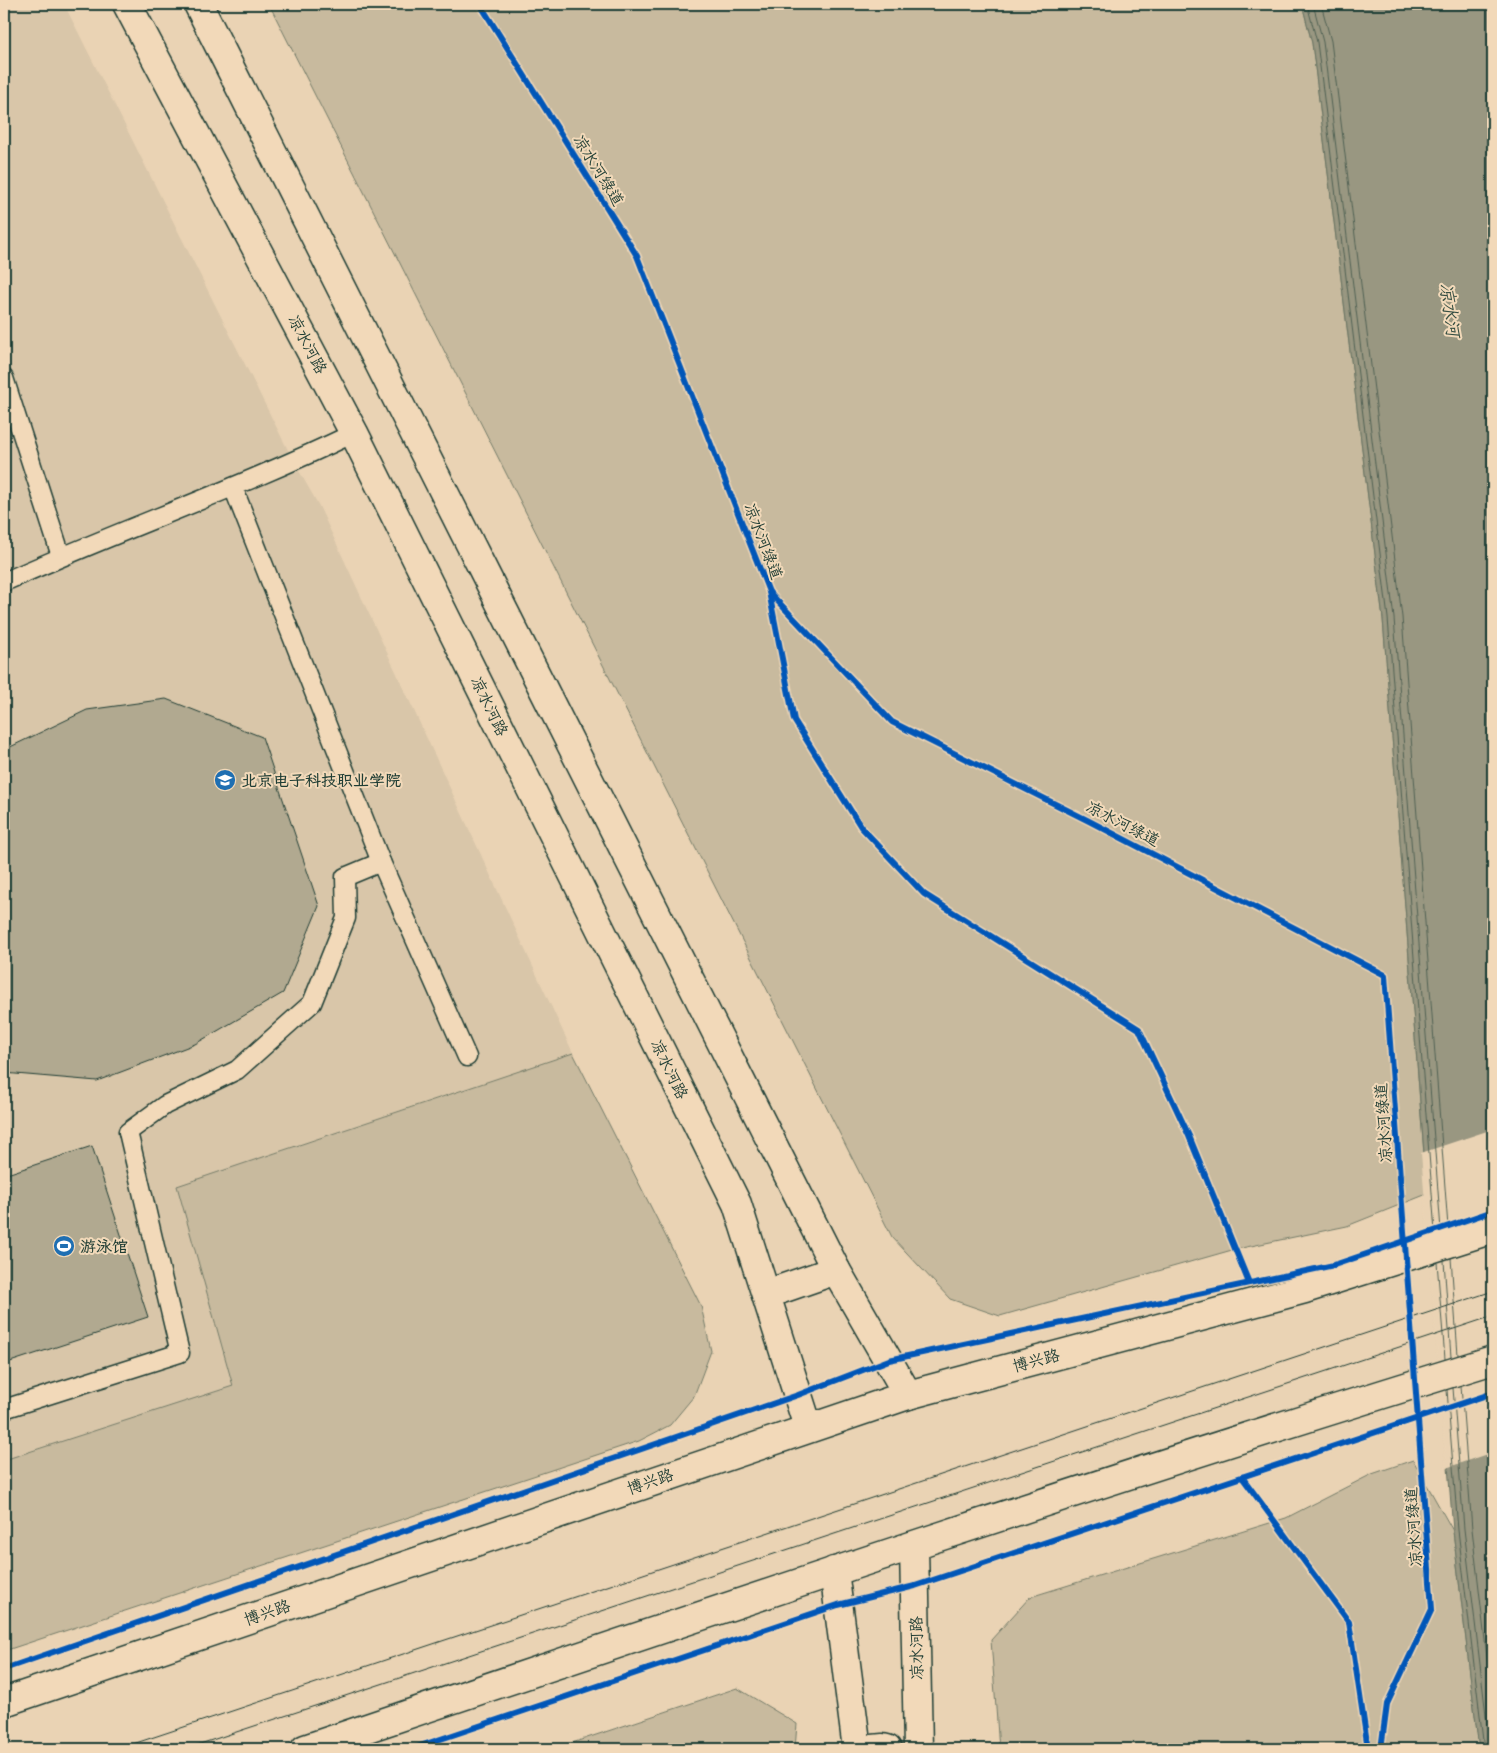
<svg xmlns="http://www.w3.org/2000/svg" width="1497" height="1753" font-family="'Architects Daughter','LXGW WenKai TC',sans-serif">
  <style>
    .built { fill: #d9c6a9 }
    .green { fill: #c8ba9e; stroke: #747c69 }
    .water { fill: #999781; stroke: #687362 }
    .pier { fill: #ead3b4 }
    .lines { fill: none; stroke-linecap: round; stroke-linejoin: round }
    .shore { stroke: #506153; stroke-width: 1 }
    .building { fill: #b1a990; stroke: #1f3d34 }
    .service-casing { stroke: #1f3d34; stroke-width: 21 }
    .tertiary-casing { stroke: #1f3d34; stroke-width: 31 }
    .primary-casing { stroke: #1f3d34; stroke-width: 31 }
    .service { stroke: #f2d9b9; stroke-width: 18 }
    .tertiary { stroke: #f2d9b9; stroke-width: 28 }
    .primary { stroke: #f2d9b9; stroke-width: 28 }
    .tram { stroke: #1f3d34; stroke-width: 1 }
    .cycleway-casing { stroke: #f2d9b9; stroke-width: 9 }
    .cycleway { stroke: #0057b8; stroke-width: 6 }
    .labels { text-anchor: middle; stroke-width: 4; stroke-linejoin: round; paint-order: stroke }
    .street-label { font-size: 16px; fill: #1f3d34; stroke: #f2d9b9 }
    .poi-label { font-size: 16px; font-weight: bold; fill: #1f3d34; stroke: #f2d9b9; text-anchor: start }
    .water-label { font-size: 18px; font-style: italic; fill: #374f43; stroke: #f2d9b9 }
  </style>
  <rect width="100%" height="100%" fill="#ead3b4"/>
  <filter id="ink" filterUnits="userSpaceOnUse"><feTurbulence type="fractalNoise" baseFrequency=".02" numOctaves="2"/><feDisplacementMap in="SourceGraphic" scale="10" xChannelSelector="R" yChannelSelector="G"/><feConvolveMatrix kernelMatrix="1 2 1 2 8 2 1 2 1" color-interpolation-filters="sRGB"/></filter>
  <g filter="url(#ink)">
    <polygon class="built" points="4,4 64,4 294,462 319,506 573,1053 177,1186 233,1386 4,1460"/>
    <g class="green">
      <polygon points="269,4 1302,4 1312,43 1383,619 1427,1194 1347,1226 1232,1250 1000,1316 950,1299 892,1237"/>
      <polygon points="573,1053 701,1306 711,1351 694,1396 670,1425 639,1441 4,1651 4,1460 233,1386 177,1186"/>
      <polygon points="1413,1460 1453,1531 1479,1749 999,1749 991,1640 1030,1597 1286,1518 1372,1474"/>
      <polygon points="737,1688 797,1724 795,1749 554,1749"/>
    </g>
    <polygon class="water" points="1302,4 1493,4 1493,1749 1479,1749 1453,1531 1383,619 1312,43"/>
    <polygon class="pier" points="1493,1129 1493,1452 1446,1468 1421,1153"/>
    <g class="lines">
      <g class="shore">
        <polyline points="1307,4 1317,42 1388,618 1435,1232"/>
        <polyline points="1313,4 1323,42 1394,618 1441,1230"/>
        <polyline points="1321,4 1331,41 1402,617 1448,1227"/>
        <polyline points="1451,1258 1458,1355"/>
        <polyline points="1444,1261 1451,1357"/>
        <polyline points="1437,1262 1445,1359"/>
        <polyline points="1461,1386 1472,1529 1493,1709"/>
        <polyline points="1453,1388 1464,1529 1490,1749"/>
        <polyline points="1447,1390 1458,1530 1484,1749"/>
      </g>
    </g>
    <g class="building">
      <polygon points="166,699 262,737 319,906 283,993 195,1044 97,1081 4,1073 4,750 87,710"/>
      <polygon points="92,1146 148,1317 4,1364 4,1175"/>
    </g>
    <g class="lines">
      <g class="service-casing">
        <g id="service">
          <polyline points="4,378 61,556"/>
          <polyline points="233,487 381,862 467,1057"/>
          <path d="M 4,582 C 120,530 240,488 354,433"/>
          <polyline points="4,1409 180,1353 128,1132 165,1105 237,1070 312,1003 346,918 345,877 381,862"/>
        </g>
      </g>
      <g class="tertiary-casing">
        <g id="tertiary">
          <polyline points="127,4 354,433 737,1204 808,1427"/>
          <polyline points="198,4 836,1270 908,1395"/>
          <polyline points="767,1294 836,1270"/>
          <polyline points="914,1546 918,1749"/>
          <polyline points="834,1571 857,1749"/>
          <polyline points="872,1749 883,1748 887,1749"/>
        </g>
      </g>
      <g class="primary-casing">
        <g id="primary">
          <polyline points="4,1702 908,1395 1305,1289 1493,1229"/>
          <path d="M 305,1749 C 700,1616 1095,1482 1493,1360"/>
        </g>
      </g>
      <use href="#service" class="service"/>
      <use href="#tertiary" class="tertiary"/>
      <use href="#primary" class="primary"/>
      <g class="tram">
        <polyline points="118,1749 1493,1291"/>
        <polyline points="185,1749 1493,1316"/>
      </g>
      <g class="cycleway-casing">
        <g id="cycleway">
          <polyline points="480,4 637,256 769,592 892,722 1089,821 1385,975 1432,1609 1387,1704 1381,1749"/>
          <polyline points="769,592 794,720 861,827 924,894 1139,1029 1189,1136 1249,1283"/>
          <polyline points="1242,1477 1349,1622 1368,1749"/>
          <polyline points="4,1669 798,1395 889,1360 1334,1265 1493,1211"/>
          <polyline points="411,1749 838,1605 915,1586 1493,1393"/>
        </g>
      </g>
      <use href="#cycleway" class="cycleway"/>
    </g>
  </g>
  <defs>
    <g id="university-disc" transform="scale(1.125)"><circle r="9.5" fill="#1f6fb2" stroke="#f2d9b9"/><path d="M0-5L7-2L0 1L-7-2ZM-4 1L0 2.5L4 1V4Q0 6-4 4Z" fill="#fff"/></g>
    <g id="stadium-disc" transform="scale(1.125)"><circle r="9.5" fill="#1f6fb2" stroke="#f2d9b9"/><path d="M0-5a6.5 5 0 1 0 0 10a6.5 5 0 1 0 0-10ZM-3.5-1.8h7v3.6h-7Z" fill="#fff"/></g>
  </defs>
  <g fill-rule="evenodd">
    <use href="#university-disc" x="225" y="780"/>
    <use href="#stadium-disc" x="64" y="1246"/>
  </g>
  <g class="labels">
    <g class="street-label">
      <text transform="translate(599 170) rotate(58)" y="6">凉水河绿道</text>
      <text transform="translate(308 344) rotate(62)" y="6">凉水河路</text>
      <text transform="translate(764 541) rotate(69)" y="6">凉水河绿道</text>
      <text transform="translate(490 706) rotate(64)" y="6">凉水河路</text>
      <text transform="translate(1123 823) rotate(27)" y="6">凉水河绿道</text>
      <text transform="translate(670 1069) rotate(64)" y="6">凉水河路</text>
      <text transform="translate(1383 1123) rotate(-94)" y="6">凉水河绿道</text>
      <text transform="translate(1036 1360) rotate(-15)" y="6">博兴路</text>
      <text transform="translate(650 1481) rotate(-19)" y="6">博兴路</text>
      <text transform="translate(1413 1527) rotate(-94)" y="6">凉水河绿道</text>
      <text transform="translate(267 1612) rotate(-19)" y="6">博兴路</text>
      <text transform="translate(916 1648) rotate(-91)" y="6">凉水河路</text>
    </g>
    <g class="poi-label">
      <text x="241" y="786">北京电子科技职业学院</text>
      <text x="80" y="1252">游泳馆</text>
    </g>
    <g class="water-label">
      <text transform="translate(1450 310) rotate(82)" y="6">凉水河</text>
    </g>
  </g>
  <rect width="1497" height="1753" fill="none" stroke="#f2d9b9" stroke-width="20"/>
  <rect x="10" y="10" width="1477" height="1733" fill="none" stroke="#1f3d34" stroke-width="2" filter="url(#ink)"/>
</svg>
